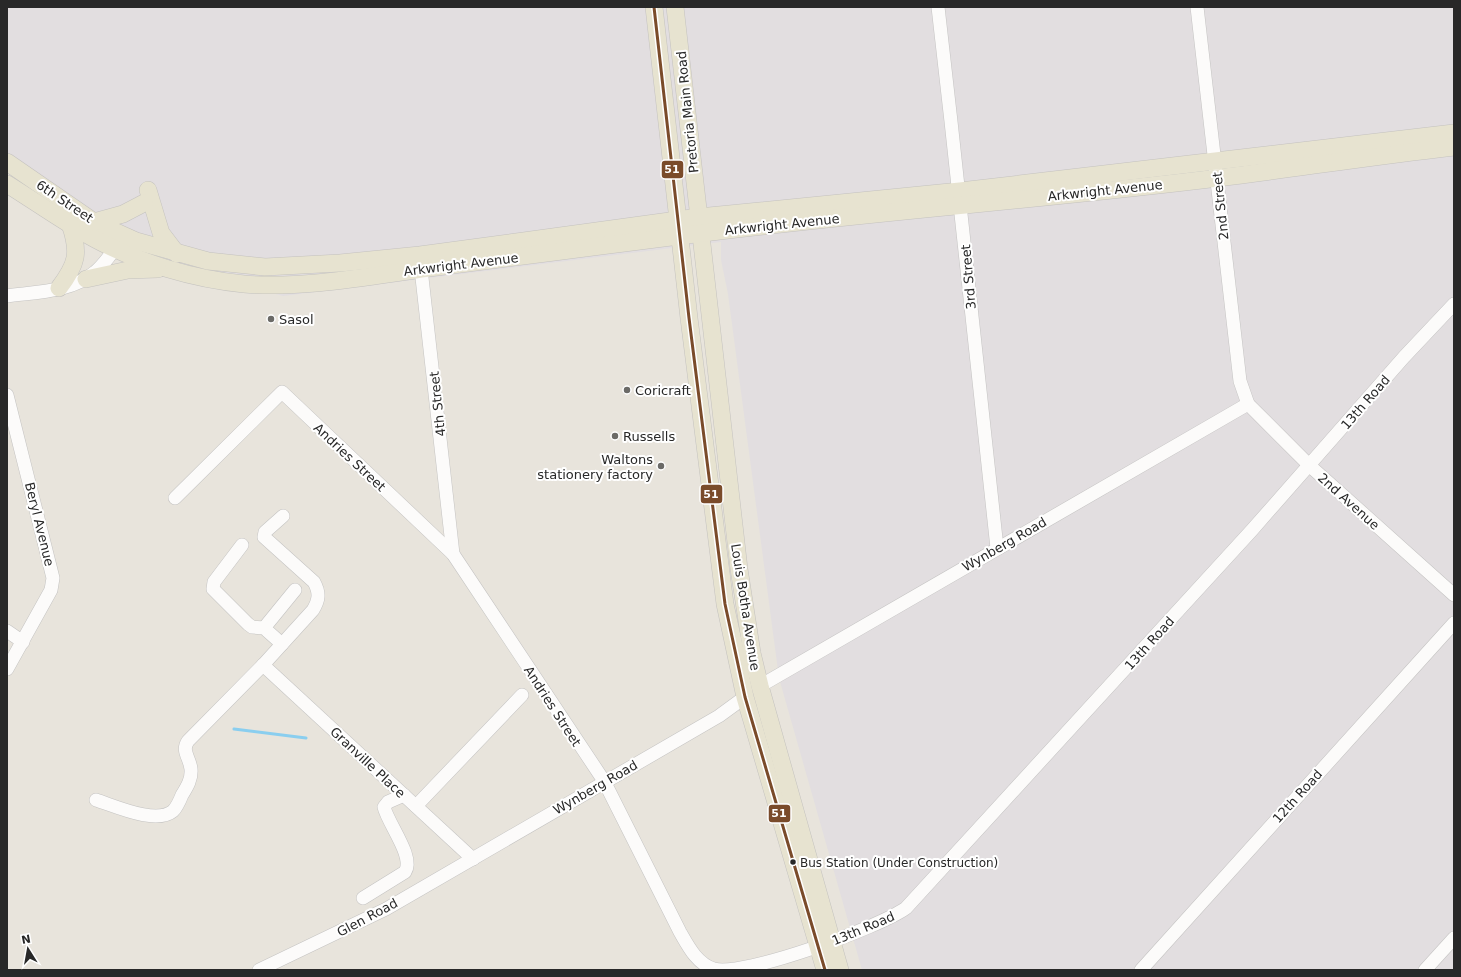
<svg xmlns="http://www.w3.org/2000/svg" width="1461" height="977" font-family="'DejaVu Sans',sans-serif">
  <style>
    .industrial { fill: #e2dee0 }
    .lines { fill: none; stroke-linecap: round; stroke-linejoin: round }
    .stream { stroke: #8aceef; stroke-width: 3 }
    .minor-casing { stroke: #c4c3c2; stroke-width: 14 }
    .major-casing { stroke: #c4c2bf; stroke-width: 18 }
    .minor { stroke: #fcfbfa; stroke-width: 13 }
    .major { stroke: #e7e3d0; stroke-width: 17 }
    .bus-1-casing { stroke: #fff; stroke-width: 6 }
    .bus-1 { stroke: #7a4b2a; stroke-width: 3 }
    .poi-dot { fill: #6b6a67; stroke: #fff; stroke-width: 1.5 }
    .bus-dot { fill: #282828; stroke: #fff; stroke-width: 1.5 }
    .labels { text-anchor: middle; stroke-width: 4; stroke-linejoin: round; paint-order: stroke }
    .bus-label { font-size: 12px; fill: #282828; stroke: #fff; text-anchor: start }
    .street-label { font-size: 13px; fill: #282828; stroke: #fff }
    .poi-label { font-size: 13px; fill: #282828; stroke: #fff; text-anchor: start }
    .line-badge { stroke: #fff; stroke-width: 1.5 }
    .badge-label { font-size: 11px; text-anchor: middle; font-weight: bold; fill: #fff }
  </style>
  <rect width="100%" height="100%" fill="#e8e4dc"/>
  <polygon class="industrial" points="7,7 1454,7 1454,970 862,970 779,678 728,294 721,260 721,242 283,296 130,254 7,156"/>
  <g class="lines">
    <polyline class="stream" points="234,729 306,738"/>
    <g class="minor-casing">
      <g id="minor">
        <path d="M 938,7 C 959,187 977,367 997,548"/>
        <polyline points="1197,7 1240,381 1248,404 1310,466 1454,595"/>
        <polyline points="420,260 453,554"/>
        <path d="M 7,296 C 36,292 72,292 95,272 C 105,264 112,252 120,242"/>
        <polyline points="7,395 53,578 51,590 7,669"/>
        <path d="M 175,498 L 282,392 L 453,554 L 604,781 L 680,932 C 688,946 697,964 714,969 C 744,977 880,927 906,908 L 1252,530 L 1404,357 L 1454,304"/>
        <polyline points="242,545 214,582 213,589 248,624 252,627 264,628 282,644"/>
        <polyline points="264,628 295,590"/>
        <polyline points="7,631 23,642"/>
        <polyline points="263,665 473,859"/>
        <polyline points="760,686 1248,404"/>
        <path d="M 96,800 C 115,806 156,825 173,811 C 177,807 180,800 182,795 C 187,787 192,779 191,769 C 190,758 181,751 188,741 L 263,665 L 313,610 C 319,600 320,593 314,582 L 264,537 L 265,532 L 283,516"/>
        <polyline points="416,806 522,695"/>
        <path d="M 363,898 L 405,872 C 415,857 388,824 384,807 L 388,802 L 404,795"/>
        <polyline points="259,970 386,909 719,716 745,697"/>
        <polyline points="1141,970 1454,623"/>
        <polyline points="1425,970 1454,938"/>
      </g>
    </g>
    <g class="major-casing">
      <g id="major">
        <polyline points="654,7 689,318 725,604 745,697 825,970"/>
        <polyline points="675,7 739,569 752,653 760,686 840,970"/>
        <polyline points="7,162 94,222 136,241 208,261 265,267 340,263 420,255 699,217 960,191 1454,133"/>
        <path d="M 7,184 C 36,202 65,223 95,239 C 140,263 193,279 244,284 C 302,289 370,276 429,268 C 512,257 596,247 679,236 C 858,213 1039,200 1218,178 C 1297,168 1375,156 1454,147"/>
        <polyline points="148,190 161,233 177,254"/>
        <polyline points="94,222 123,214 144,203"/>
        <polyline points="86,279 128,270 158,269"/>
        <path d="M 59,288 C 77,264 80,253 70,224"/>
      </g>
    </g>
    <use href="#minor" class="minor"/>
    <use href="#major" class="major"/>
    <g class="bus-1-casing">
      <polyline id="bus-1" points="654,7 689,318 725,604 745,697 825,970"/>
    </g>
    <use href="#bus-1" class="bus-1"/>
  </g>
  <g class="poi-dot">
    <circle cx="271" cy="319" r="4"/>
    <circle cx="627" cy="390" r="4"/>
    <circle cx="615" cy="436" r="4"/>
    <circle cx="661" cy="466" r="4"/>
  </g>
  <circle class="bus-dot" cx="793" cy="862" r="3.5"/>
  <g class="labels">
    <g class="bus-label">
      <text x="800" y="867">Bus Station (Under Construction)</text>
    </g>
    <g class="street-label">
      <text transform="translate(687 112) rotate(-96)" y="5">Pretoria Main Road</text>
      <text transform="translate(1105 190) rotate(-6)" y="5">Arkwright Avenue</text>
      <text transform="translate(65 201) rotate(34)" y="5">6th Street</text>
      <text transform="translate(1220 206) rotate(-96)" y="5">2nd Street</text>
      <text transform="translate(782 224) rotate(-6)" y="5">Arkwright Avenue</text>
      <text transform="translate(461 264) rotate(-7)" y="5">Arkwright Avenue</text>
      <text transform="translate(968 277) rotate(-95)" y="5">3rd Street</text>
      <text transform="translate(1365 402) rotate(-49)" y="5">13th Road</text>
      <text transform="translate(437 404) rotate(-96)" y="5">4th Street</text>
      <text transform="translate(350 457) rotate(43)" y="5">Andries Street</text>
      <text transform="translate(1349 501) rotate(42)" y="5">2nd Avenue</text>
      <text transform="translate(40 524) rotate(76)" y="5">Beryl Avenue</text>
      <text transform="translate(1004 544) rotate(-30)" y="5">Wynberg Road</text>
      <text transform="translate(746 607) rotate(81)" y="5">Louis Botha Avenue</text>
      <text transform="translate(1149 643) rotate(-48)" y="5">13th Road</text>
      <text transform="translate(553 706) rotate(57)" y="5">Andries Street</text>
      <text transform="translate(368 762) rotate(43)" y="5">Granville Place</text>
      <text transform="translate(595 787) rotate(-30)" y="5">Wynberg Road</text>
      <text transform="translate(1297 796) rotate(-48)" y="5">12th Road</text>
      <text transform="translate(367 917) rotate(-28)" y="5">Glen Road</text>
      <text transform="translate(863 928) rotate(-23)" y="5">13th Road</text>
    </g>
    <g class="poi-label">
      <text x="279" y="324">Sasol</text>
      <text x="635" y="395">Coricraft</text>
      <text x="623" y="441">Russells</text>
      <text x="653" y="464" text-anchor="end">Waltons<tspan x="653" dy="15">stationery factory</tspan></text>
    </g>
  </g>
  <g class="line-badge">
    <rect x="661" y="160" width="23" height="19" rx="4" fill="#7a4b2a"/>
    <rect x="700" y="484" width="23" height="20" rx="4" fill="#7a4b2a"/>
    <rect x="768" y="804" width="23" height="19" rx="4" fill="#7a4b2a"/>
  </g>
  <g class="badge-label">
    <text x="672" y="173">51</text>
    <text x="711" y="498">51</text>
    <text x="779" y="817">51</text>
  </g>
  <rect width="1461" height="977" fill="none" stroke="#282828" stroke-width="16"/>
  <g transform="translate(28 949) rotate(349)" stroke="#ffffff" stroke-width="3" paint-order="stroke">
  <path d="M0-3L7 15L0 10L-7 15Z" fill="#282828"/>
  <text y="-6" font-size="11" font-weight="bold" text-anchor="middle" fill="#282828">N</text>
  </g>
</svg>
